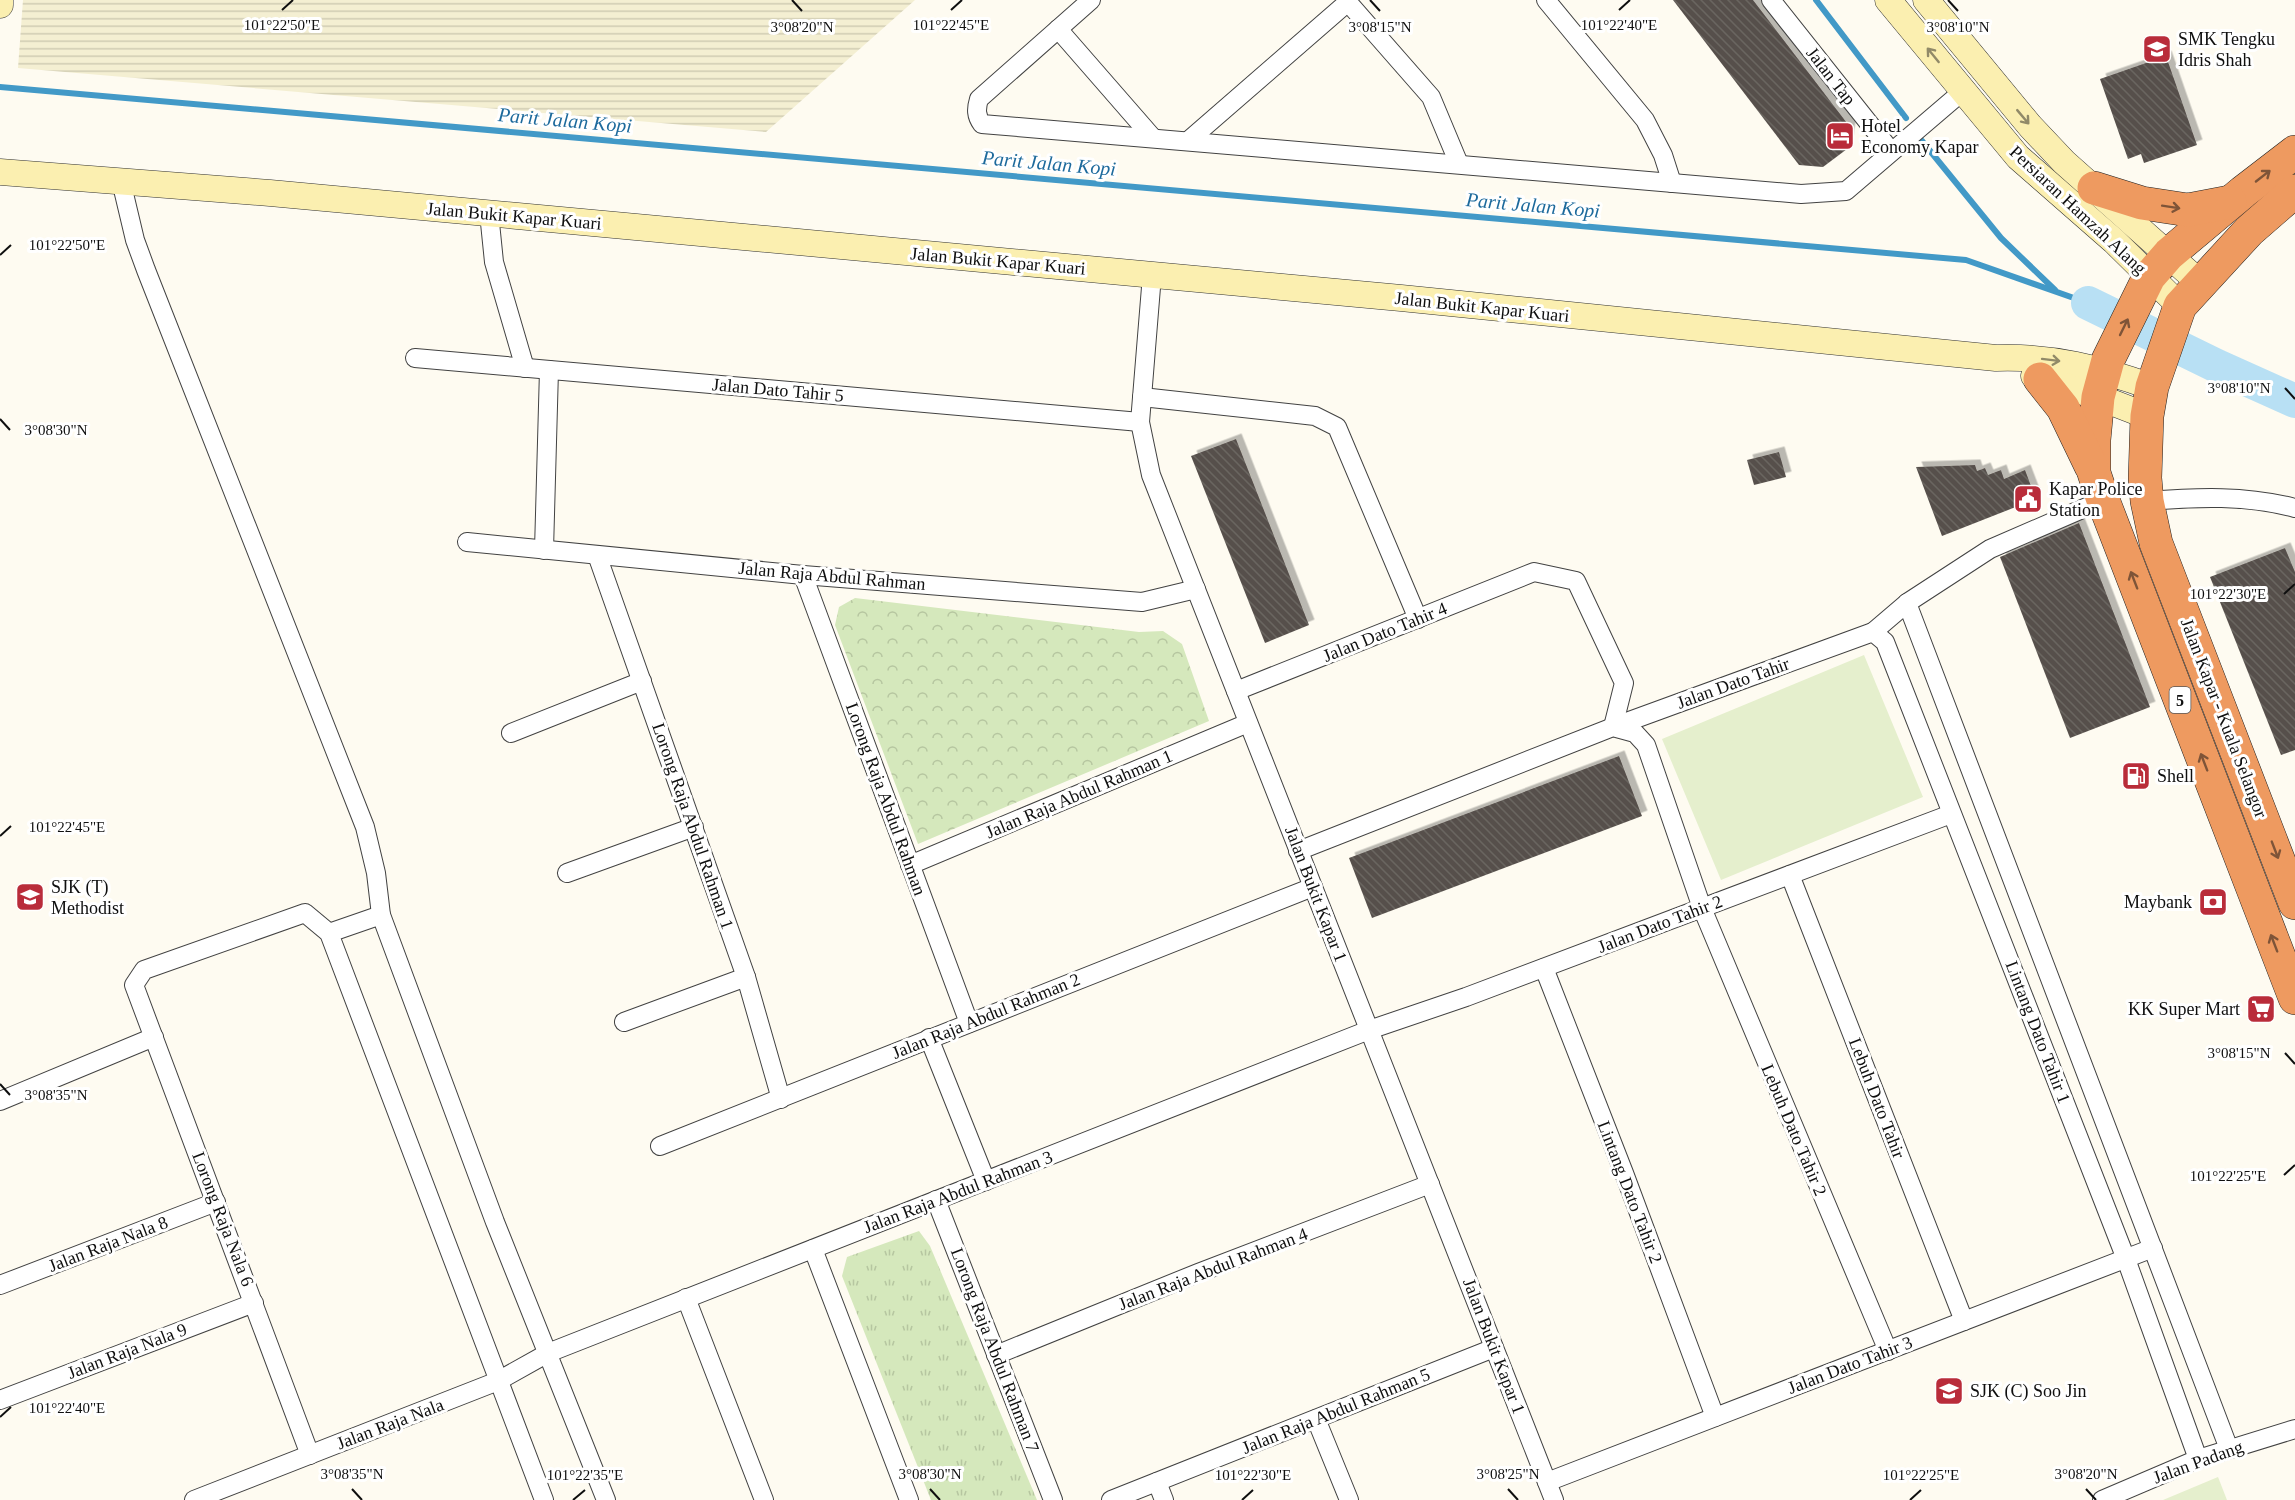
<svg xmlns="http://www.w3.org/2000/svg" width="2295" height="1500" font-family="Georgia,serif">
  <style>
    .farmland { fill: url(#farmland-rules) }
    .grass { fill: url(#grass-tufts) }
    .park { fill: url(#park-crowns) }
    .pitch { fill: #e5efcd }
    .lines { fill: none; stroke-linecap: round; stroke-linejoin: round }
    .stream { stroke: #4299c7; stroke-width: 6 }
    .river { stroke: #b8e0f4; stroke-width: 34 }
    .building { fill: url(#building-back-hatch); filter: url(#shadow) }
    .street-casing { stroke: #424242; stroke-width: 20 }
    .secondary-casing { stroke: #313131; stroke-width: 27 }
    .highway-casing { stroke: #202020; stroke-width: 34 }
    .street { stroke: #fff; stroke-width: 18 }
    .secondary { stroke: #fbefb0; stroke-width: 26 }
    .highway { stroke: #ee9a60; stroke-width: 33 }
    .oneway { stroke: #918a68 }
    .oneway2 { stroke: #7e5438 }
    .ticks { fill: none; stroke: #0f0f0f; stroke-width: 2 }
    .labels { text-anchor: middle; stroke-width: 6; stroke-linejoin: round; paint-order: stroke }
    .shield { fill: #fff; stroke: #575757; stroke-width: 1.5 }
    .shield-label { font-size: 16px; font-weight: bold; fill: #0f0f0f }
    .poi-label { font-size: 18px; fill: #0f0f0f; stroke: #fff; text-anchor: start }
    .street-label { font-size: 18px; fill: #0f0f0f; stroke: #fff }
    .water-label { font-size: 20px; font-style: italic; fill: #1d6a9c; stroke: #fff }
    .ticks-label { font-size: 15px; text-anchor: middle; fill: #0f0f0f; stroke: #fff; stroke-width: 6; stroke-linejoin: round; paint-order: stroke }
  </style>
  <defs>
    <pattern id="farmland-rules" width="6" height="5" patternUnits="userSpaceOnUse" patternTransform="scale(1.5)"><rect width="6" height="5" fill="#f4efd2"/><path d="M0 2.5h6" fill="none" stroke="#d0ccb3"/></pattern>
    <pattern id="grass-tufts" width="24" height="20" patternUnits="userSpaceOnUse" patternTransform="scale(1.5)"><rect width="24" height="20" fill="#d5e8bc"/><path d="M3 7l-1-3M5 7V3M7 7l1-3M15 17l-1-3M17 17v-4M19 17l1-3" fill="none" stroke="#b6c6a0"/></pattern>
    <pattern id="park-crowns" width="20" height="18" patternUnits="userSpaceOnUse" patternTransform="scale(1.5)"><rect width="20" height="18" fill="#d5e8bc"/><path d="M2 6a3 3 0 1 1 6 0M12 15a3 3 0 1 1 6 0" fill="none" stroke="#b6c6a0"/></pattern>
    <pattern id="building-back-hatch" width="6" height="6" patternUnits="userSpaceOnUse" patternTransform="scale(1.5)"><rect width="6" height="6" fill="#57504c"/><path d="M-1 5l2 2M0 0l6 6M5-1l2 2" fill="none" stroke="#6a6561"/></pattern>
    <filter id="shadow"><feDropShadow dx="5.5" dy="-5.5" stdDeviation="0" flood-color="#0004"/></filter>
  </defs>
  <rect width="100%" height="100%" fill="#fefbf1"/>
  <polygon class="farmland" points="23,0 915,0 766,132 18,68"/>
  <polygon class="grass" points="919,1231 930,1246 1037,1500 931,1500 842,1276 847,1257"/>
  <polygon class="park" points="855,598 1139,632 1163,631 1182,644 1209,721 918,844 835,625 839,607"/>
  <g class="pitch">
    <polygon points="1864,655 1923,797 1721,880 1662,739"/>
    <polygon points="2218,1477 2227,1500 2163,1500"/>
  </g>
  <g class="lines">
    <g class="stream">
      <polyline points="1816,0 1906,118"/>
      <polyline points="0,87 1966,260 2088,303"/>
      <polyline points="1922,141 2001,238 2055,290"/>
    </g>
    <polyline class="river" points="2088,303 2217,366 2295,401"/>
  </g>
  <g class="building">
    <polygon points="1673,0 1753,0 1850,127 1847,149 1823,167 1799,165"/>
    <polygon points="2166,56 2197,145 2144,163 2141,154 2128,159 2100,79"/>
    <polygon points="1236,439 1309,625 1265,643 1191,456"/>
    <polygon points="1779,452 1786,477 1754,485 1747,460"/>
    <polygon points="1975,465 1977,471 1985,468 1988,475 2001,470 2004,479 2025,470 2036,499 1942,536 1916,467"/>
    <polygon points="2079,523 2150,707 2070,738 2000,557"/>
    <polygon points="2285,548 2295,572 2295,750 2281,755 2210,577"/>
    <polygon points="1619,756 1642,816 1372,918 1349,858"/>
  </g>
  <g class="lines">
    <g class="street-casing">
      <g id="street">
        <path d="M 1091,0 L 979,99 C 976,109 976,116 982,124 L 1801,194 L 1846,191 L 1963,91"/>
        <polyline points="1346,0 1431,97 1459,164"/>
        <polyline points="1546,0 1645,120 1663,155 1672,183"/>
        <polyline points="1771,0 1891,151"/>
        <polyline points="1058,29 1153,138"/>
        <polyline points="1188,141 1348,2"/>
        <polyline points="121,181 135,240 146,270 365,827 376,873 381,915 495,1222 606,1500"/>
        <polyline points="489,213 494,262 525,368"/>
        <polyline points="1152,275 1140,422 1151,475 1554,1500"/>
        <polyline points="415,358 1140,422"/>
        <polyline points="1142,397 1315,416 1337,427 1418,619"/>
        <path d="M 2147,501 C 2198,497 2246,495 2295,508"/>
        <polyline points="467,542 803,575 1142,602 1196,589"/>
        <polyline points="544,550 549,370"/>
        <polyline points="597,555 746,977 781,1099"/>
        <polyline points="803,575 969,1023"/>
        <polyline points="1907,603 2229,1449"/>
        <polyline points="1873,632 1907,603 1990,549 2103,500"/>
        <polyline points="1236,691 1534,572 1576,581 1624,683 1613,727"/>
        <polyline points="1613,727 1873,632 1885,642 2126,1259 2198,1459"/>
        <polyline points="511,733 642,681"/>
        <polyline points="1298,851 1613,727 1635,733 1646,745 1702,908 1888,1351"/>
        <polyline points="910,865 1248,723"/>
        <polyline points="567,873 694,827"/>
        <polyline points="1790,875 1964,1321"/>
        <polyline points="329,933 381,915"/>
        <polyline points="1544,968 1624,1173 1715,1417"/>
        <polyline points="624,1022 746,977"/>
        <polyline points="929,1038 986,1181"/>
        <polyline points="0,1101 154,1037"/>
        <polyline points="660,1146 1313,887"/>
        <polyline points="936,1200 1053,1500"/>
        <polyline points="813,1249 909,1500"/>
        <polyline points="0,1285 216,1202"/>
        <polyline points="686,1298 764,1500"/>
        <polyline points="996,1355 1198,1273 1430,1184"/>
        <polyline points="0,1400 254,1303"/>
        <polyline points="1316,1419 1349,1500"/>
        <polyline points="310,1455 134,985 144,970 305,913 329,933 544,1500"/>
        <polyline points="1157,1482 1164,1500"/>
        <polyline points="1547,1482 2153,1248"/>
        <polyline points="194,1500 498,1381 548,1353 1369,1030 1466,997 1951,814"/>
        <polyline points="1111,1500 1494,1348"/>
        <polyline points="2102,1500 2198,1459 2295,1429"/>
      </g>
    </g>
    <g class="secondary-casing">
      <g id="secondary">
        <polyline points="1888,0 2018,157 2114,241 2180,306"/>
        <polyline points="1926,0 2030,126 2064,162 2200,283"/>
        <polyline points="0,5 0,0"/>
        <path d="M 0,172 L 270,193 L 1401,298 L 1996,358 C 2052,356 2099,368 2152,387"/>
        <polyline points="2034,376 2098,397 2147,416"/>
      </g>
    </g>
    <g class="highway-casing">
      <g id="highway">
        <polyline points="2295,152 2243,192 2169,254 2149,277 2108,360 2098,397 2094,440 2094,473 2103,500 2295,998"/>
        <polyline points="2094,188 2142,203 2188,210 2230,202"/>
        <polyline points="2295,191 2249,231 2180,306 2152,387 2147,416 2145,478 2147,501 2156,543 2295,903"/>
        <polyline points="2040,379 2063,408 2091,466"/>
      </g>
    </g>
    <use href="#street" class="street"/>
    <use href="#secondary" class="secondary"/>
    <use href="#highway" class="highway"/>
  </g>
  <defs><path id="oneway-shaft" d="M-6 0H5M1.5-3L5.5 0L1.5 3" fill="none" stroke-width="1.6" stroke-linecap="round" stroke-linejoin="round" transform="scale(1.5)"/></defs>
  <g class="oneway">
    <use href="#oneway-shaft" transform="translate(1933 55) rotate(-129)"/>
    <use href="#oneway-shaft" transform="translate(2023 117) rotate(50)"/>
    <use href="#oneway-shaft" transform="translate(2051 360) rotate(7)"/>
  </g>
  <g class="oneway2">
    <use href="#oneway-shaft" transform="translate(2263 176) rotate(-38)"/>
    <use href="#oneway-shaft" transform="translate(2171 207) rotate(9)"/>
    <use href="#oneway-shaft" transform="translate(2124 327) rotate(-64)"/>
    <use href="#oneway-shaft" transform="translate(2134 580) rotate(-111)"/>
    <use href="#oneway-shaft" transform="translate(2204 762) rotate(-111)"/>
    <use href="#oneway-shaft" transform="translate(2275 850) rotate(69)"/>
    <use href="#oneway-shaft" transform="translate(2274 943) rotate(-111)"/>
  </g>
  <path class="ticks" d="M 792,0 L 802,11M 1370,0 L 1380,11M 1948,0 L 1958,11M 282,10 L 293,0M 951,10 L 962,0M 1619,10 L 1630,0M 0,255 L 11,245M 2285,388 L 2295,399M 0,419 L 10,430M 2284,594 L 2295,584M 0,836 L 11,826M 2285,1053 L 2295,1064M 0,1084 L 10,1095M 2284,1175 L 2295,1165M 0,1417 L 11,1407M 352,1489 L 362,1500M 930,1489 L 940,1500M 1508,1489 L 1518,1500M 2086,1489 L 2096,1500M 573,1500 L 585,1490M 1242,1500 L 1253,1490M 1910,1500 L 1921,1490"/>
  <defs>
    <g id="school-square" transform="scale(1.5)"><rect x="-9" y="-9" width="18" height="18" rx="4" fill="#b92c3a" stroke="#fff"/><path d="M0-5L7-2L0 1L-7-2ZM-4 1L0 2.5L4 1V4Q0 6-4 4Z" fill="#fff"/></g>
    <g id="hotel-square" transform="scale(1.5)"><rect x="-9" y="-9" width="18" height="18" rx="4" fill="#b92c3a" stroke="#fff"/><path d="M-6-4.5h1.5V1H6V5H4.5V3h-9V5H-6ZM-4 0a1.8 1.8 0 1 1 3.6 0ZM.5 0V-2.5h3Q6-2.5 6 0Z" fill="#fff"/></g>
    <g id="civic-square" transform="scale(1.5)"><rect x="-9" y="-9" width="18" height="18" rx="4" fill="#b92c3a" stroke="#fff"/><path d="M-.6-6.5H3V-4.5H.6V-3L4-1V1h2V6H-6V1h2V-1L-.6-3ZM-1.2 2.5V6h2.4V2.5Z" fill="#fff"/></g>
    <g id="fuel-square" transform="scale(1.5)"><rect x="-9" y="-9" width="18" height="18" rx="4" fill="#b92c3a" stroke="#fff"/><path d="M-5.5-6h7V0h2V4h1.3V-2.5L3-4.5l.8-.8L6-3V5H2.5V1h-1V6h-7ZM-4.2-4.7v3.2H.2V-4.7Z" fill="#fff"/></g>
    <g id="bank-square" transform="scale(1.5)"><rect x="-9" y="-9" width="18" height="18" rx="4" fill="#b92c3a" stroke="#fff"/><path d="M-6-4H6V4H-6ZM0-2.3a2.3 2.3 0 1 0 0 4.6a2.3 2.3 0 1 0 0-4.6Z" fill="#fff"/></g>
    <g id="supermarket-square" transform="scale(1.5)"><rect x="-9" y="-9" width="18" height="18" rx="4" fill="#b92c3a" stroke="#fff"/><path d="M-6-5.5h2.5l.6 2H6L4.5 2H-2.5L-4.4-4H-6ZM-1.5 3.2a1.3 1.3 0 1 0 .1 0ZM3 3.2a1.3 1.3 0 1 0 .1 0Z" fill="#fff"/></g>
  </defs>
  <g fill-rule="evenodd">
    <use href="#school-square" x="2157" y="49"/>
    <use href="#hotel-square" x="1840" y="136"/>
    <use href="#civic-square" x="2028" y="499"/>
    <use href="#fuel-square" x="2136" y="776"/>
    <use href="#school-square" x="30" y="897"/>
    <use href="#bank-square" x="2213" y="902"/>
    <use href="#supermarket-square" x="2261" y="1009"/>
    <use href="#school-square" x="1949" y="1391"/>
  </g>
  <g class="labels">
    <rect class="shield" x="2169.5" y="687" width="21" height="26" rx="4.5"/>
    <g class="shield-label">
      <text x="2180" y="706">5</text>
    </g>
    <g class="poi-label">
      <text x="2178" y="45">SMK Tengku<tspan x="2178" dy="21">Idris Shah</tspan></text>
      <text x="1861" y="132">Hotel<tspan x="1861" dy="21">Economy Kapar</tspan></text>
      <text x="2049" y="495">Kapar Police<tspan x="2049" dy="21">Station</tspan></text>
      <text x="2157" y="782">Shell</text>
      <text x="51" y="893">SJK (T)<tspan x="51" dy="21">Methodist</tspan></text>
      <text x="2192" y="908" text-anchor="end">Maybank</text>
      <text x="2240" y="1015" text-anchor="end">KK Super Mart</text>
      <text x="1970" y="1397">SJK (C) Soo Jin</text>
    </g>
    <g class="street-label">
      <text transform="translate(1831 76) rotate(52)" y="6">Jalan Tap</text>
      <text transform="translate(2078 210) rotate(43)" y="6">Persiaran Hamzah Alang</text>
      <text transform="translate(514 216) rotate(5)" y="6">Jalan Bukit Kapar Kuari</text>
      <text transform="translate(998 261) rotate(5)" y="6">Jalan Bukit Kapar Kuari</text>
      <text transform="translate(1482 307) rotate(6)" y="6">Jalan Bukit Kapar Kuari</text>
      <text transform="translate(778 390) rotate(5)" y="6">Jalan Dato Tahir 5</text>
      <text transform="translate(832 576) rotate(5)" y="6">Jalan Raja Abdul Rahman</text>
      <text transform="translate(1385 632) rotate(-22)" y="6">Jalan Dato Tahir 4</text>
      <text transform="translate(1733 683) rotate(-20)" y="6">Jalan Dato Tahir</text>
      <text transform="translate(2224 718) rotate(69)" y="6">Jalan Kapar - Kuala Selangor</text>
      <text transform="translate(1079 794) rotate(-23)" y="6">Jalan Raja Abdul Rahman 1</text>
      <text transform="translate(886 799) rotate(70)" y="6">Lorong Raja Abdul Rahman</text>
      <text transform="translate(693 826) rotate(71)" y="6">Lorong Raja Abdul Rahman 1</text>
      <text transform="translate(1316 894) rotate(69)" y="6">Jalan Bukit Kapar 1</text>
      <text transform="translate(1660 924) rotate(-21)" y="6">Jalan Dato Tahir 2</text>
      <text transform="translate(986 1016) rotate(-22)" y="6">Jalan Raja Abdul Rahman 2</text>
      <text transform="translate(2038 1032) rotate(69)" y="6">Lintang Dato Tahir 1</text>
      <text transform="translate(1877 1098) rotate(69)" y="6">Lebuh Dato Tahir</text>
      <text transform="translate(1794 1130) rotate(67)" y="6">Lebuh Dato Tahir 2</text>
      <text transform="translate(958 1192) rotate(-21)" y="6">Jalan Raja Abdul Rahman 3</text>
      <text transform="translate(1630 1192) rotate(69)" y="6">Lintang Dato Tahir 2</text>
      <text transform="translate(223 1219) rotate(69)" y="6">Lorong Raja Nala 6</text>
      <text transform="translate(108 1244) rotate(-21)" y="6">Jalan Raja Nala 8</text>
      <text transform="translate(1213 1269) rotate(-21)" y="6">Jalan Raja Abdul Rahman 4</text>
      <text transform="translate(1494 1346) rotate(69)" y="6">Jalan Bukit Kapar 1</text>
      <text transform="translate(995 1350) rotate(69)" y="6">Lorong Raja Abdul Rahman 7</text>
      <text transform="translate(127 1351) rotate(-21)" y="6">Jalan Raja Nala 9</text>
      <text transform="translate(1850 1365) rotate(-21)" y="6">Jalan Dato Tahir 3</text>
      <text transform="translate(1336 1411) rotate(-22)" y="6">Jalan Raja Abdul Rahman 5</text>
      <text transform="translate(390 1424) rotate(-21)" y="6">Jalan Raja Nala</text>
      <text transform="translate(2198 1462) rotate(-20)" y="6">Jalan Padang</text>
    </g>
    <g class="water-label">
      <text transform="translate(565 120) rotate(5)" y="7">Parit Jalan Kopi</text>
      <text transform="translate(1049 163) rotate(5)" y="7">Parit Jalan Kopi</text>
      <text transform="translate(1533 205) rotate(5)" y="7">Parit Jalan Kopi</text>
    </g>
  </g>
  <g class="ticks-label">
    <text x="282" y="30">101°22'50"E</text>
    <text x="951" y="30">101°22'45"E</text>
    <text x="1619" y="30">101°22'40"E</text>
    <text x="802" y="32">3°08'20"N</text>
    <text x="1380" y="32">3°08'15"N</text>
    <text x="1958" y="32">3°08'10"N</text>
    <text x="67" y="250">101°22'50"E</text>
    <text x="2239" y="393">3°08'10"N</text>
    <text x="56" y="435">3°08'30"N</text>
    <text x="2228" y="599">101°22'30"E</text>
    <text x="67" y="832">101°22'45"E</text>
    <text x="2239" y="1058">3°08'15"N</text>
    <text x="56" y="1100">3°08'35"N</text>
    <text x="2228" y="1181">101°22'25"E</text>
    <text x="67" y="1413">101°22'40"E</text>
    <text x="352" y="1479">3°08'35"N</text>
    <text x="930" y="1479">3°08'30"N</text>
    <text x="1508" y="1479">3°08'25"N</text>
    <text x="2086" y="1479">3°08'20"N</text>
    <text x="585" y="1480">101°22'35"E</text>
    <text x="1253" y="1480">101°22'30"E</text>
    <text x="1921" y="1480">101°22'25"E</text>
  </g>
</svg>
